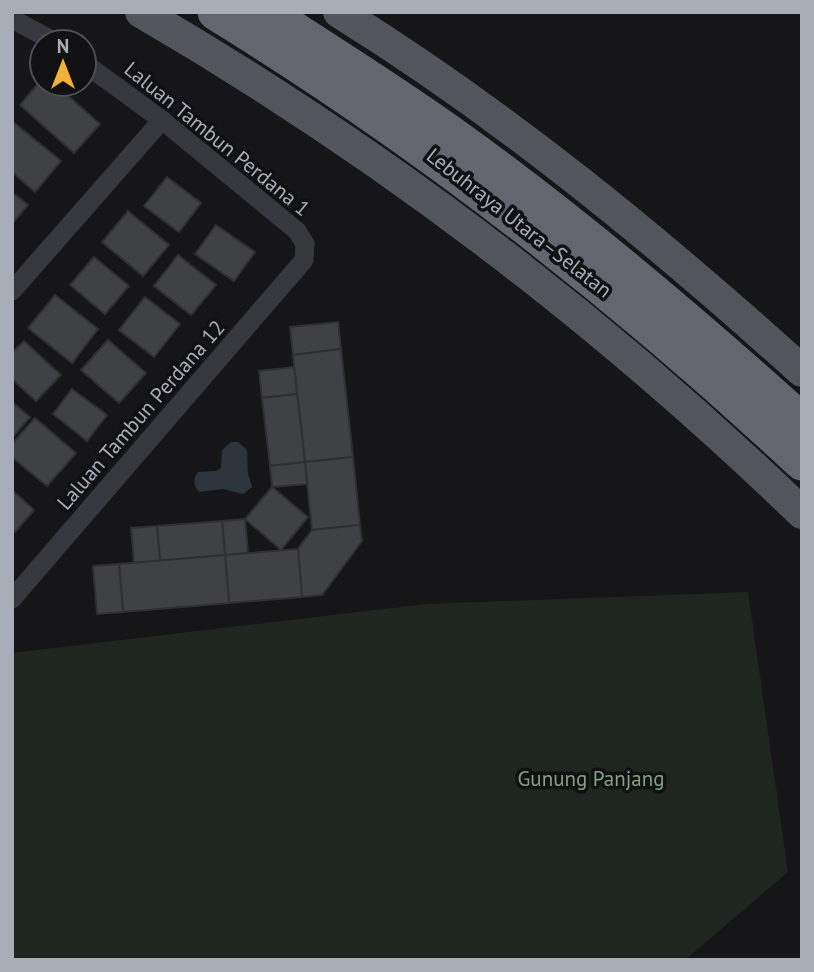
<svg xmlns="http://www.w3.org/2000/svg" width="814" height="972" font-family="'PT Sans',sans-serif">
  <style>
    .green { fill: #1e261f }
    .water { fill: #2c353c }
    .building { fill: #404145; stroke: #303034; stroke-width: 2 }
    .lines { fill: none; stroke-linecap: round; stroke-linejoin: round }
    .street { stroke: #37383d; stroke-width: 19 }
    .primary { stroke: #53555c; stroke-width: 32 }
    .highway { stroke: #63666e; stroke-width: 37 }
    .labels { text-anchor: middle; stroke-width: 7; stroke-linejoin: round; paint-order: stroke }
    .street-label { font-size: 21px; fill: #a8adb8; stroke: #111113 }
    .park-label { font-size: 21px; fill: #7fa381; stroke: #111113 }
  </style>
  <rect width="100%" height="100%" fill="#161618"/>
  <polygon class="green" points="748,592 788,872 685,960 12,960 12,653 426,604"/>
  <path class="water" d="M 231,442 L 238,442 L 247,450 L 248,474 L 252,487 L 243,494 L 223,489 L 199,492 C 193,485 193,479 198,472 L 216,471 L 221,468 L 222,450 Z"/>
  <g class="building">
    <polygon points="42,79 42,84 55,84 100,124 74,153 20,105"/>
    <polygon points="12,121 61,161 35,192 12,172"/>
    <polygon points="167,177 201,203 179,232 144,206"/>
    <polygon points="12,192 28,205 12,224"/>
    <polygon points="128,211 169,245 143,276 102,242"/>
    <polygon points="216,225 255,252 234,281 195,254"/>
    <polygon points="178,255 216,285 191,315 154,286"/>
    <polygon points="94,257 129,286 105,314 70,285"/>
    <polygon points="55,295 98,329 72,363 28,328"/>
    <polygon points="145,297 180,324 154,357 119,330"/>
    <polygon points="338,322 341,349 293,355 290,327"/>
    <polygon points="108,340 146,373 119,403 81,370"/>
    <polygon points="24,341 61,375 36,401 12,379 12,353"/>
    <polygon points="341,349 353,457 305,462 293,355"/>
    <polygon points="294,367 297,394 262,398 259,371"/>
    <polygon points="72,389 107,415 87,441 53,414"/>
    <polygon points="297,394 305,462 270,466 262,398"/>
    <polygon points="12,402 30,417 12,438"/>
    <polygon points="35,418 76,453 47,486 12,457 12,444"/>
    <polygon points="353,457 360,525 312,530 305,462"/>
    <polygon points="305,462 307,484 272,487 270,466"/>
    <polygon points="272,487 308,517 281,550 245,519"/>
    <polygon points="12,490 34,510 15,532 12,529"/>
    <polygon points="245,519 248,553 225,555 222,521"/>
    <polygon points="222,521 225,555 160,561 157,526"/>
    <polygon points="360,525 362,541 322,595 302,597 298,549 312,530"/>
    <polygon points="157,526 160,561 134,563 131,528"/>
    <polygon points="298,549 302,597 229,603 225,555"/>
    <polygon points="225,555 229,603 123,612 119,564"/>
    <polygon points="119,564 123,612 97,614 93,566"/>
  </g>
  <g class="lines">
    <g class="street">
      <polyline points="12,19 55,42"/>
      <polyline points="12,291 162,120"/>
      <polyline points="12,599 304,260 305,244 297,231 162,120 84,63"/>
    </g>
    <g class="primary">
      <path d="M 141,12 C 380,151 603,321 802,513"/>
      <path d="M 339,12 C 506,116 657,240 802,371"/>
    </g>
    <g class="highway">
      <path d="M 216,12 C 427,142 621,293 802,462"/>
      <path d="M 266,12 C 328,52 392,92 452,135 C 575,223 690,321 802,422"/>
    </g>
  </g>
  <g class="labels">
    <g class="street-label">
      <text transform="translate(217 139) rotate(39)" y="7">Laluan Tambun Perdana 1</text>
      <text transform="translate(519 223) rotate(38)" y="7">Lebuhraya Utara–Selatan</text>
      <text transform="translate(141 415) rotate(-49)" y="7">Laluan Tambun Perdana 12</text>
    </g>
    <g class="park-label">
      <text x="591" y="786">Gunung Panjang</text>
    </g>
  </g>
  <rect width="814" height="972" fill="none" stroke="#a8adb8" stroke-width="28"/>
  <g transform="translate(63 63)"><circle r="33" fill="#111113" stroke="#4d4f55" stroke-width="2"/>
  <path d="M0-5L12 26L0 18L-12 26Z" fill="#f2b134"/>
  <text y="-10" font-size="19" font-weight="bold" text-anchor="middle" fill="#a8adb8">N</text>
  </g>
</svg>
